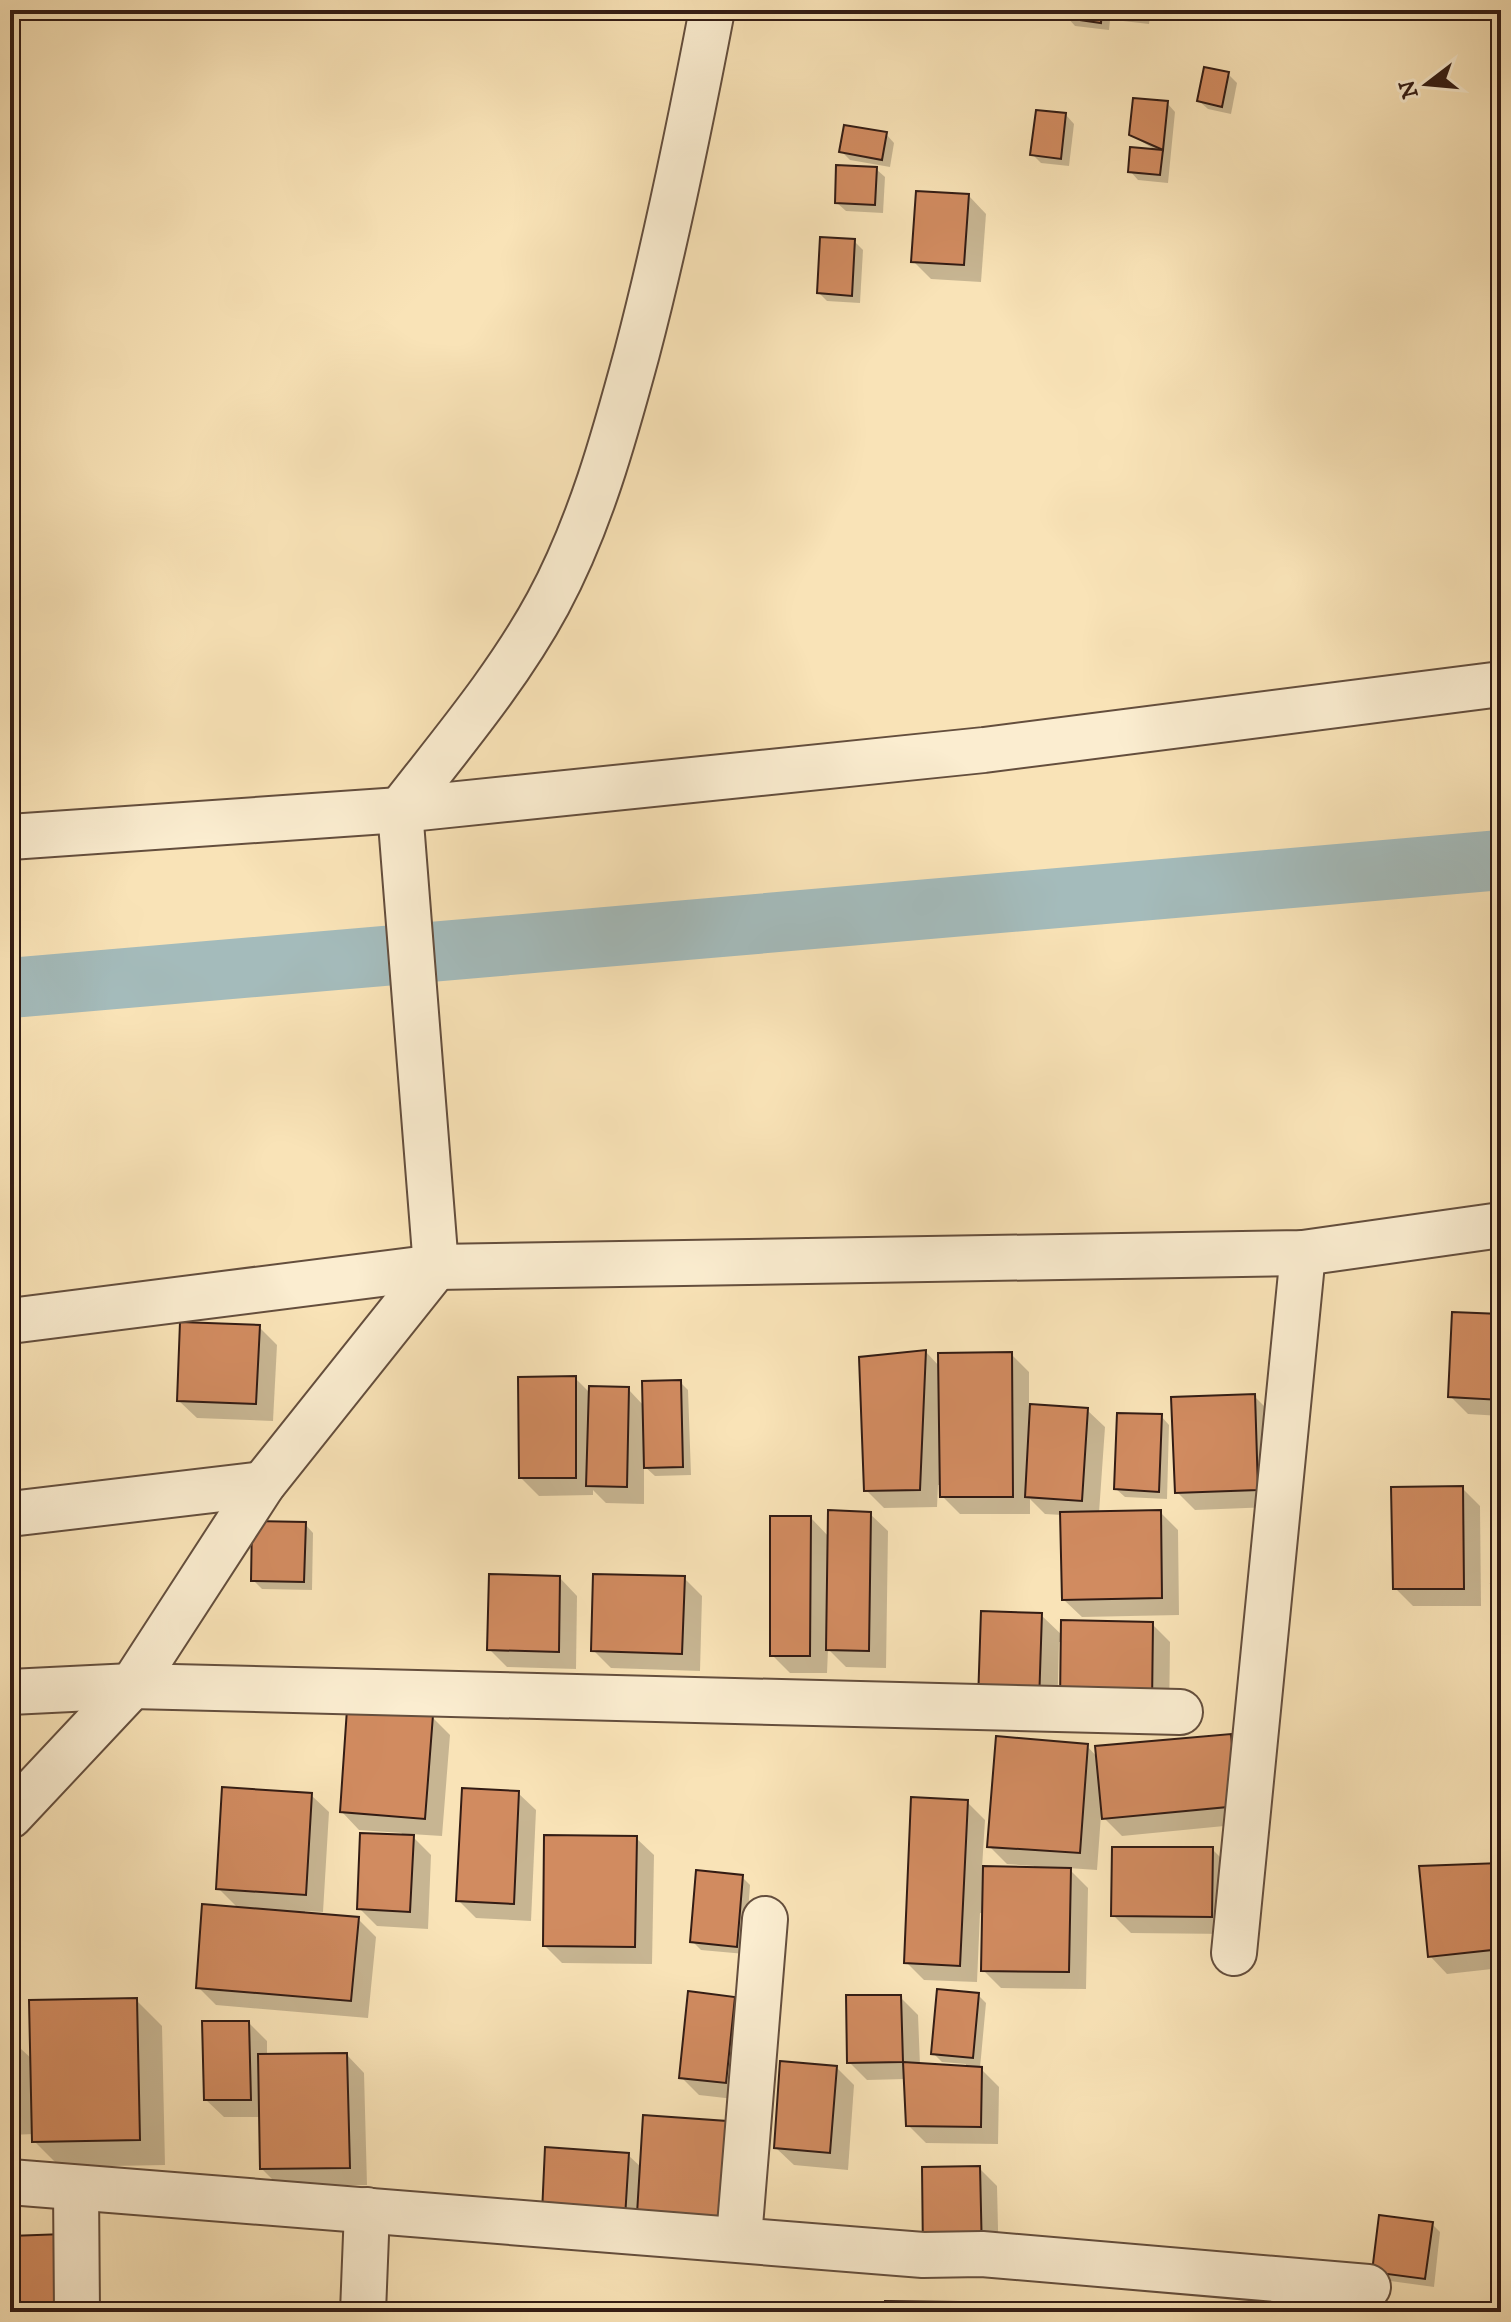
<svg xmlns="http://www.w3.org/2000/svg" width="1511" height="2322" font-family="'IM FELL DW Pica',serif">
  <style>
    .shadow { fill: #0003 }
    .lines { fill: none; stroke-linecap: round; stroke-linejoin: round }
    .canal { stroke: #a4bbbb; stroke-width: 60 }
    .building { fill: #d18b60; stroke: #331c14; stroke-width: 2 }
    .street-casing { stroke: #644e3d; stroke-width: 48 }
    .street { stroke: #fbedd0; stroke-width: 44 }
  </style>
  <rect width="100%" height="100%" fill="#f9e3b7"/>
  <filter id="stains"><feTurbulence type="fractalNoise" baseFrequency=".0025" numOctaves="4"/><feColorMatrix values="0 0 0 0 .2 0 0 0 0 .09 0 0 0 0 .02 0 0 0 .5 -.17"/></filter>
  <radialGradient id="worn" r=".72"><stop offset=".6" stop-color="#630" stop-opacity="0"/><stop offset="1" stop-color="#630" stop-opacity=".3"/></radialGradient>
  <g class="shadow">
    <polygon points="1068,10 1111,10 1109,30 1075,26 1067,17"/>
    <polygon points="1112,10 1151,10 1149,24 1123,21"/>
    <polygon points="1228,74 1237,83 1231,114 1208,109 1199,101"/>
    <polygon points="1167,103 1175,112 1168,183 1138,180 1130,171 1157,151 1131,135"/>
    <polygon points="1066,115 1074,124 1069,166 1041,163 1032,154"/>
    <polygon points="886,134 894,143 890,167 850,160 841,151"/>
    <polygon points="876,169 885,177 883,213 846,211 837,203"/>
    <polygon points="969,196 986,214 981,282 931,279 913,261"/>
    <polygon points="854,241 863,250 860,303 827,301 819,293"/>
    <polygon points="1501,1316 1501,1416 1468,1414 1451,1397"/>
    <polygon points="259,1327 277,1345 273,1421 197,1418 179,1401"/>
    <polygon points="926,1352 940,1367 1011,1354 1029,1372 1029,1406 1087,1410 1105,1427 1099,1513 1160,1512 1178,1530 1179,1615 1082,1617 1064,1600 1062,1515 1045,1514 1030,1499 1030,1514 960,1514 942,1496 942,1485 938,1485 937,1507 884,1508 866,1490"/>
    <polygon points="575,1378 591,1394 628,1389 644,1406 680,1382 688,1390 691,1475 655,1476 644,1466 644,1504 606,1503 593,1490 593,1495 539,1496 521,1478"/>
    <polygon points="1254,1396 1272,1414 1275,1507 1195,1510 1177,1492"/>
    <polygon points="1161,1416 1169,1425 1167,1499 1125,1497 1116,1489"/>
    <polygon points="1462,1488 1480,1506 1481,1606 1413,1606 1395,1588"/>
    <polygon points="870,1514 888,1531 886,1668 846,1667 828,1649 827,1673 790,1673 772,1655 811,1518 830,1538"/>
    <polygon points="305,1524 313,1533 312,1590 262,1589 253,1580"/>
    <polygon points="560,1578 577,1596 576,1669 507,1667 489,1649"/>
    <polygon points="684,1578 702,1596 700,1671 611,1668 593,1650"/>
    <polygon points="1041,1615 1063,1636 1152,1624 1170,1642 1169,1722 1063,1642 1059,1642 1057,1720 998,1718"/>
    <polygon points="432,1717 450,1735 442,1836 410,1834 431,1855 428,1929 377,1926 359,1908 402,1833 359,1830 342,1812"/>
    <polygon points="1231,1736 1249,1754 1255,1823 1122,1836 1101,1815 1097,1870 1068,1868 1088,1888 1086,1989 1001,1988 983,1970 984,1913 980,1913 977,1982 924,1980 906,1962 967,1802 985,1820 982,1868 1034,1869 1034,1866 1007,1864 989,1846 1087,1746 1098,1758"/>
    <polygon points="518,1793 536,1810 531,1921 476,1918 458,1900"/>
    <polygon points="311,1795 329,1812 323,1912 305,1911 305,1915 358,1919 376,1937 368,2018 216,2005 198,1987 239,1909 218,1888"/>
    <polygon points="636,1838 654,1855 652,1964 562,1963 545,1946"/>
    <polygon points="1212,1849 1230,1867 1229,1934 1131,1933 1113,1915"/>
    <polygon points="1501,1865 1501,1968 1447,1974 1430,1956"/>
    <polygon points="742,1877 750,1885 745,1954 701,1950 692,1941"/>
    <polygon points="978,1995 986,2003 980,2068 999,2087 998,2144 926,2143 908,2125 906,2079 867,2080 849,2062 900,1997 918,2015 920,2065 966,2068 966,2064 942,2062 933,2053"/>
    <polygon points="734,1999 752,2016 743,2100 699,2095 681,2077"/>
    <polygon points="136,2000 162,2026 165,2165 60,2167 34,2141 34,2134 10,2135 10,2039 32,2059"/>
    <polygon points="249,2023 267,2041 267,2056 347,2055 364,2073 367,2185 279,2186 261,2168 261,2117 224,2117 206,2100"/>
    <polygon points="836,2067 854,2085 848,2170 794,2165 776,2148"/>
    <polygon points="628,2155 642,2168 738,2236 562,2230"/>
    <polygon points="979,2168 997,2186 999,2271 943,2272"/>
    <polygon points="1432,2224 1440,2232 1434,2287 1383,2280 1374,2271"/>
  </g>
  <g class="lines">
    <polyline class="canal" points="10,988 1501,860"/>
  </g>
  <g class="building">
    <polygon points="1066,10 1102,10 1101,23 1065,18"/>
    <polygon points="1204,67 1229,72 1222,107 1197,101"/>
    <polygon points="1133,98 1168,101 1163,150 1129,135"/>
    <polygon points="1036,110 1066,113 1061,159 1030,155"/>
    <polygon points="844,125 887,132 882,160 839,152"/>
    <polygon points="1130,147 1163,150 1160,175 1128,172"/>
    <polygon points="836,165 877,167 875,205 835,203"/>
    <polygon points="916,191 969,194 964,265 911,262"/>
    <polygon points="820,237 855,239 852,296 817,293"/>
    <polygon points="1452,1312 1501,1314 1501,1400 1448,1397"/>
    <polygon points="180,1322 260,1325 256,1404 177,1401"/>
    <polygon points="926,1350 920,1490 864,1491 859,1357"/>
    <polygon points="1012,1352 1013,1497 940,1497 938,1353"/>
    <polygon points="576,1376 576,1478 519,1478 518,1377"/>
    <polygon points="681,1380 683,1467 644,1468 642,1381"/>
    <polygon points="589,1386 629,1387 627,1487 586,1486"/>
    <polygon points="1255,1394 1258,1490 1175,1493 1171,1397"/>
    <polygon points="1030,1404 1088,1408 1082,1501 1025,1497"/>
    <polygon points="1117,1413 1162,1414 1159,1492 1114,1489"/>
    <polygon points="1498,1470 1501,1470 1501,1584 1491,1583"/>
    <polygon points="1463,1486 1464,1589 1393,1589 1391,1487"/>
    <polygon points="828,1510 871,1512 869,1651 826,1650"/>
    <polygon points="1161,1510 1162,1598 1062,1600 1060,1512"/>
    <polygon points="770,1516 811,1516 810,1656 770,1656"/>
    <polygon points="252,1521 306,1522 304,1582 251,1581"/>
    <polygon points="489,1574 560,1576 559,1652 487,1650"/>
    <polygon points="593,1574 685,1576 682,1654 591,1651"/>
    <polygon points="981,1611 1042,1613 1039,1703 978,1701"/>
    <polygon points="1061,1620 1153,1622 1152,1705 1060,1703"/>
    <polygon points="347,1709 433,1715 425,1819 340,1812"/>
    <polygon points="1231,1734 1238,1806 1102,1819 1095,1746"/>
    <polygon points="996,1736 1088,1744 1080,1853 987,1847"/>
    <polygon points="222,1787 312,1793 306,1895 216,1889"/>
    <polygon points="462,1788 519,1791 514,1904 456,1901"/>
    <polygon points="911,1797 968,1800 960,1966 904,1963"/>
    <polygon points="360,1833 414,1835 410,1912 357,1909"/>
    <polygon points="544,1835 637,1836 635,1947 543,1946"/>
    <polygon points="1112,1847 1213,1847 1212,1917 1111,1916"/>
    <polygon points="1501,1863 1501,1949 1428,1957 1419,1866"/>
    <polygon points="983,1866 1071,1868 1069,1972 981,1971"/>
    <polygon points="696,1870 743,1875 737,1947 690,1942"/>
    <polygon points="202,1904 359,1917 351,2001 196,1988"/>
    <polygon points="937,1989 979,1993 973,2058 931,2054"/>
    <polygon points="688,1991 735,1997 726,2083 679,2078"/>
    <polygon points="846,1995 901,1995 903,2062 847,2063"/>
    <polygon points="137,1998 140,2140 32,2142 29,2000"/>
    <polygon points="202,2021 249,2021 251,2100 204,2100"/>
    <polygon points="13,2036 16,2116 10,2117 10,2037"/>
    <polygon points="347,2053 350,2168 260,2169 258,2054"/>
    <polygon points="780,2061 837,2066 830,2153 774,2148"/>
    <polygon points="903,2062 982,2067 981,2127 906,2126"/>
    <polygon points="643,2115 727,2121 721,2219 637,2214"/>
    <polygon points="545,2147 629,2153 625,2218 542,2213"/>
    <polygon points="980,2166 982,2254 923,2255 922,2167"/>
    <polygon points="1379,2215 1433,2222 1425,2279 1372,2272"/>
    <polygon points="64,2234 65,2312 10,2312 10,2236"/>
    <polygon points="885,2301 960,2302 960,2312 885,2312"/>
  </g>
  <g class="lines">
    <g class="street-casing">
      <g id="street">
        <polyline points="10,837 400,810 984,750 1501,684"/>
        <polyline points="10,1321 436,1267 1303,1253 1501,1225"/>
        <polyline points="10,1514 263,1484"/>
        <polyline points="10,1692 132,1686 1180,1712"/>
        <path d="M 10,1816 L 132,1686 L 263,1484 L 436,1267 L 400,810 C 452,743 508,677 548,603 C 590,525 614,438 637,353 C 667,239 690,125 712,10"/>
        <polyline points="1234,1953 1303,1253"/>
        <polyline points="10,2182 923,2255 982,2254 1368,2287"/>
        <polyline points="76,2188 77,2312"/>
        <polyline points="739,2238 765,1919"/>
        <polyline points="363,2312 367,2210"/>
      </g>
    </g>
    <use href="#street" class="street"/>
  </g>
  <rect width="1511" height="2322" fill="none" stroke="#f9e3b7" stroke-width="40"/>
  <rect x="12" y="12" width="1487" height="2298" fill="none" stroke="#331c14" stroke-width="4"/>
  <rect x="20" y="20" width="1471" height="2282" fill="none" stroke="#331c14" stroke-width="2"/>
  <g transform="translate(1427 84) rotate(254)" stroke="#fbedd0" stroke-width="6" paint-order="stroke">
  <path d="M0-6L14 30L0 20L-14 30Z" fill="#331c14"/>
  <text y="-12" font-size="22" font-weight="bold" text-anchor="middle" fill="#331c14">N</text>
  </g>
  <rect width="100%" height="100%" filter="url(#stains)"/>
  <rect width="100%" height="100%" fill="url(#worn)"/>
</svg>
